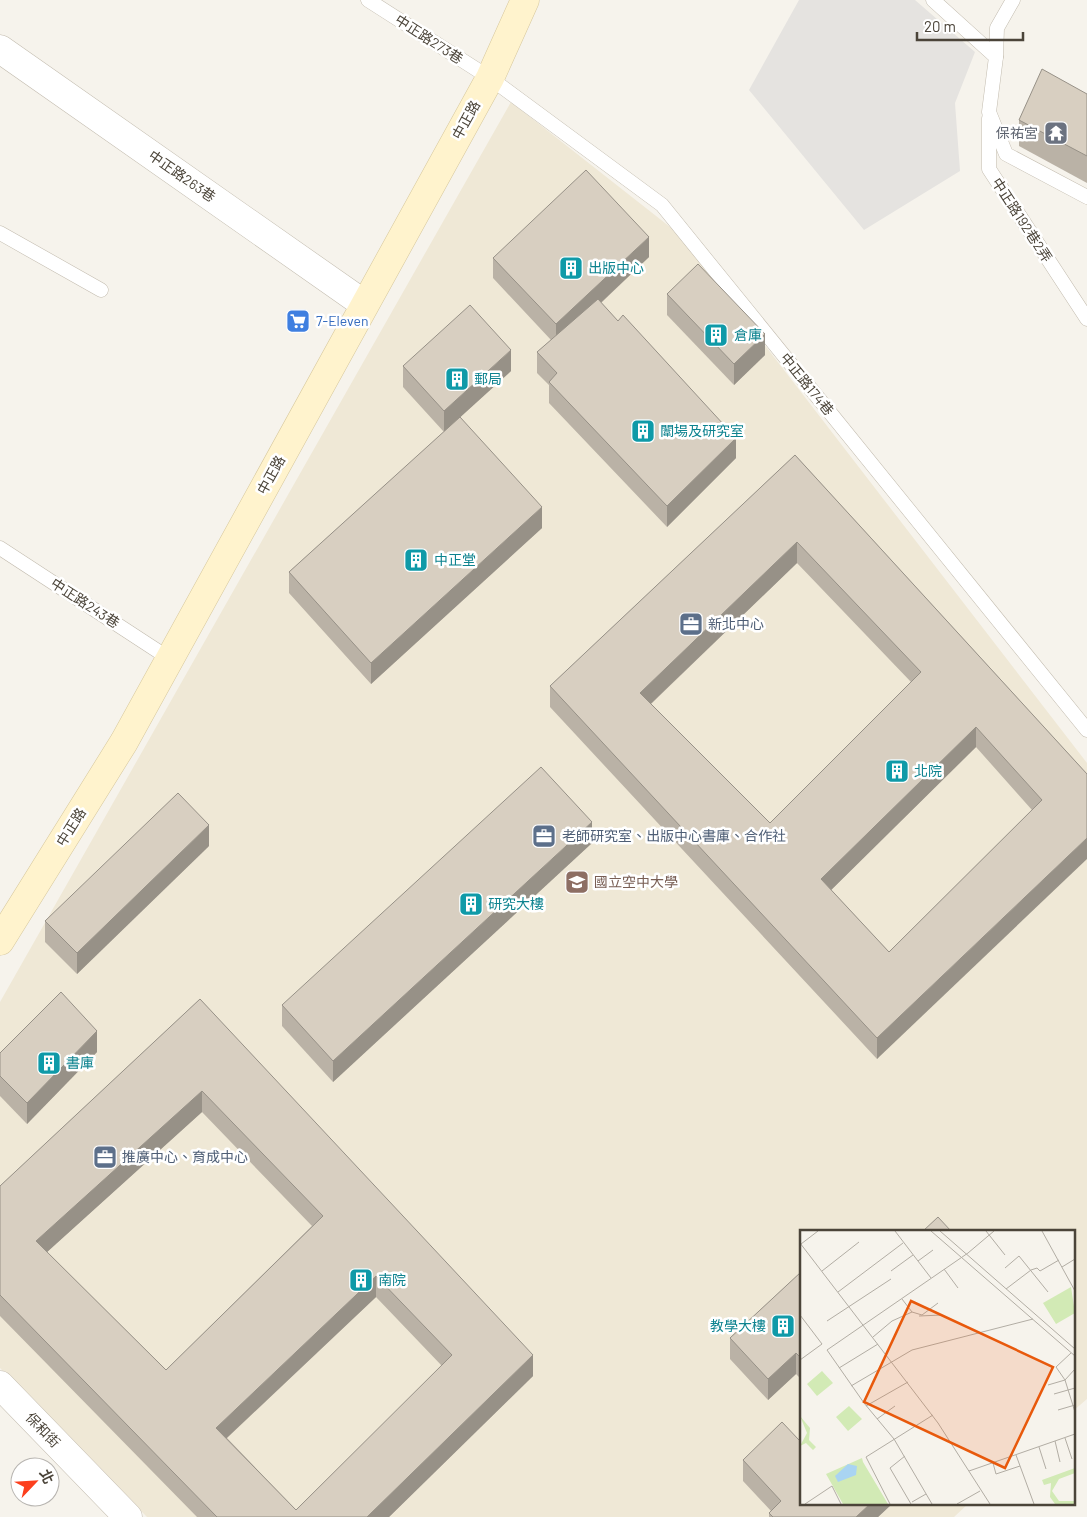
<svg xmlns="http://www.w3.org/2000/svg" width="1087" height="1517" font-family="Barlow,'Noto Sans TC',sans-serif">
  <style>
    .education { fill: #efe8d6 }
    .parking { fill: #e5e3e0 }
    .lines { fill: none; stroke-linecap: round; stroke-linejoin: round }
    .lane-casing { stroke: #c2bbae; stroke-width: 15 }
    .street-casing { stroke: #c2bbae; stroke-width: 29 }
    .secondary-casing { stroke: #d6c79b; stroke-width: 29 }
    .lane { stroke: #fff; stroke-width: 14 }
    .street { stroke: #fff; stroke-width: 28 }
    .secondary { stroke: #fff3cd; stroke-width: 28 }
    .wall { fill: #bab2a6; fill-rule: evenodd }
    .shaded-wall { fill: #979187 }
    .building { fill: #d8cfc1; stroke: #979187; fill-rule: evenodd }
    .labels { text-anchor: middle; stroke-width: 5; stroke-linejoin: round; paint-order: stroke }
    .street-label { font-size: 14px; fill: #4b4439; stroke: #fff }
    .worship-label { font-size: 14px; fill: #5b616d; stroke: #fff; text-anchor: end }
    .culture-label { font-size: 14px; fill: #0d838f; stroke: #fff; text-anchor: start }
    .shop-label { font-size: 14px; fill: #366cbe; stroke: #fff; text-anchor: start }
    .service-label { font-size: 14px; fill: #4e5e75; stroke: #fff; text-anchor: start }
    .education-label { font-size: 14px; fill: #785e54; stroke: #fff; text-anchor: start }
    .inset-road { fill: none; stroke: #b2ada4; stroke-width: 1 }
    .view { fill: #e8590c; fill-opacity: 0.15; stroke: #e8590c; stroke-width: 2.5 }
    .inset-edge { fill: none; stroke: #4b4439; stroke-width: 2.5 }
  </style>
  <rect width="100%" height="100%" fill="#f6f3ec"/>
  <polygon class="education" points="511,102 679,234 1087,763 1087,1399 1073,1411 1073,1231 801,1231 801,1503 969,1503 954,1517 147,1517 0,1368 0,1002"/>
  <polygon class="parking" points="799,0 915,0 975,52 955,103 960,171 864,230 749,90"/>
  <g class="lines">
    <g class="lane-casing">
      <g id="lane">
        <polyline points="368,0 490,78 662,205 1087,730"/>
        <polyline points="933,0 996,57 989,112 1006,154 1087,197"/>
        <polyline points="996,57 997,28 1013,0"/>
        <polyline points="989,118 989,169 1087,319"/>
        <polyline points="0,233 101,290"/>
        <polyline points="0,548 170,659"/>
      </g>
    </g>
    <g class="street-casing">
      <g id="street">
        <polyline points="0,49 364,304"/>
        <polyline points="0,1385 128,1517"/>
      </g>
    </g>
    <g class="secondary-casing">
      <polyline id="secondary" points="0,941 124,742 490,78 525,0"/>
    </g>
    <use href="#lane" class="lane"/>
    <use href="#street" class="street"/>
    <use href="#secondary" class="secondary"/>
  </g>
  <g class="wall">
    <polygon points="1087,94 1087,183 1019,146 1019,120"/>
    <polygon points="649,257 601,303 736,458 667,527 549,403 549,385 537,373 537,352 551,340 493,278 493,258"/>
    <polygon points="667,294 765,355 734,385 667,315"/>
    <polygon points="403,366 511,371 460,417 542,528 371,684 289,593 289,572 444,432 403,387"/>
    <path d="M 795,455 L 1087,774 L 877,1059 L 550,707 L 550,686 ZM 797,563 L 911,682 L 770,823 L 651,704 ZM 976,747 L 1032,810 L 889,952 L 831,890 Z"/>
    <polygon points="592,843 333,1082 282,1026 282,1005"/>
    <polygon points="209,846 77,974 45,942 45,921"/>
    <path d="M 200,999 L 533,1376 L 389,1517 L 197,1517 L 0,1316 L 0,1186 ZM 202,1112 L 312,1226 L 166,1370 L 47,1252 ZM 376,1297 L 442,1366 L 296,1510 L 227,1438 Z"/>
    <polygon points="97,1052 27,1124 0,1096 0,1053"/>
    <polygon points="801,1272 801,1379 796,1374 768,1400 730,1359 730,1338"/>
    <polygon points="799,1440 801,1503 893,1503 878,1517 769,1517 769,1513 771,1511 743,1481 743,1460"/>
  </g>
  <g class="shaded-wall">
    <polygon points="649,237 649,257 556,345 556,324"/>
    <polygon points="765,334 765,355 734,385 734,364"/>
    <polygon points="511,350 511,371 444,432 444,411"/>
    <polygon points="736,438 736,458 667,527 667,506"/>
    <polygon points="542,507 542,528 371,684 371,663"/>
    <polygon points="797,542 797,563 640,714 640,693"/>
    <polygon points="976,727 976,747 821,900 821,879"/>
    <polygon points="592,822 592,843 333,1082 333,1061"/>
    <polygon points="209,825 209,846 77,974 77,953"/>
    <polygon points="1087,838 1087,859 877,1059 877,1038"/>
    <polygon points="97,1031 97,1052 27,1124 27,1103"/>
    <polygon points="202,1091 202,1112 36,1262 36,1241"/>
    <polygon points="376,1276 376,1297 216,1448 216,1428"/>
    <polygon points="796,1353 796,1374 768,1400 768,1379"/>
    <polygon points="533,1355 533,1376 389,1517 367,1517"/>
    <polygon points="871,1503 893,1503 878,1517 856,1517"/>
  </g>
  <g class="building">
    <polygon points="1042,69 1087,94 1087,156 1019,120"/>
    <polygon points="586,170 649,237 556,324 493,258"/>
    <polygon points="698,264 765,334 734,364 667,294"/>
    <polygon points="598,299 618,321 623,315 736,438 667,506 549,382 557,373 537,352"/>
    <polygon points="470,305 511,350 444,411 403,366"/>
    <polygon points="460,417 542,507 371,663 289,572"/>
    <path d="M 795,455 L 1087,774 L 1087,838 L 877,1038 L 550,686 ZM 797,542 L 921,672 L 770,823 L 640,693 ZM 976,727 L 1042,800 L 889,952 L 821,879 Z"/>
    <polygon points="541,767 592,822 333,1061 282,1005"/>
    <polygon points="178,793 209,825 77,953 45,921"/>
    <polygon points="61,992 97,1031 27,1103 0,1076 0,1053"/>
    <path d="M 200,999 L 533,1355 L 367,1517 L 217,1517 L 0,1295 L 0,1186 ZM 202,1091 L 323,1216 L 166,1370 L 36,1241 ZM 376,1276 L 452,1355 L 296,1510 L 216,1428 Z"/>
    <polygon points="938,1217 951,1231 923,1231"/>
    <polygon points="801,1272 801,1358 796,1353 768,1379 730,1338"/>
    <polygon points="782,1422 799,1440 801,1438 801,1503 871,1503 856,1517 773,1517 769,1513 781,1501 743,1460"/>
  </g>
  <defs>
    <g id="temple-square" transform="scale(1.25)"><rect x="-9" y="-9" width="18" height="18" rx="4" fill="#6b7280" stroke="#fff"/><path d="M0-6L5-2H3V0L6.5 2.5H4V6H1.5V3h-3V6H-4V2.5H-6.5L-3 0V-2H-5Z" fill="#fff"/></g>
    <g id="building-square" transform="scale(1.25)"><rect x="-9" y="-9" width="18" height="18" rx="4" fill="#0f9aa8" stroke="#fff"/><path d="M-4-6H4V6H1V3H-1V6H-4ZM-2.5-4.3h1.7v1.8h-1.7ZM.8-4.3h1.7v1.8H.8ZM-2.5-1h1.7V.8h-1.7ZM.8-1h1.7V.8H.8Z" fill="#fff"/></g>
    <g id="supermarket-square" transform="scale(1.25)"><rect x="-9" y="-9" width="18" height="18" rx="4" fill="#3f7fe0" stroke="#fff"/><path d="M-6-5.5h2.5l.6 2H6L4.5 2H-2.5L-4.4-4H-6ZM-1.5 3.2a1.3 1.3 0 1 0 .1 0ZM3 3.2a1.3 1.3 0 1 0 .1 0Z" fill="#fff"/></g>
    <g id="office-square" transform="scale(1.25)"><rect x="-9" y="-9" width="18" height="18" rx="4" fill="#5c6f8a" stroke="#fff"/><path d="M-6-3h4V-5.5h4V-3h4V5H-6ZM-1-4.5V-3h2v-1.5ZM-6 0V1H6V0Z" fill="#fff"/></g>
    <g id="university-square" transform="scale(1.25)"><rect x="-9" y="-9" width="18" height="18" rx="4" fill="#8d6e63" stroke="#fff"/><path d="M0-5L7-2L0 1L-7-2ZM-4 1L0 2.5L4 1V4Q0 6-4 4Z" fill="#fff"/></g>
  </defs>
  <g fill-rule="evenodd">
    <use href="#temple-square" x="1056" y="133"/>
    <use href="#building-square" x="571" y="268"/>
    <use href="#supermarket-square" x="298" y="321"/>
    <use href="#building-square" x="716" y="335"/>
    <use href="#building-square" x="457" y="379"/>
    <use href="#building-square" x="643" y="431"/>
    <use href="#building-square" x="416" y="560"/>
    <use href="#office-square" x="691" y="624"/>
    <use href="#building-square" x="897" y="771"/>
    <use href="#office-square" x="544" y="836"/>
    <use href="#university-square" x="577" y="882"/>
    <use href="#building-square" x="471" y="904"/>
    <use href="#building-square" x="49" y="1063"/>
    <use href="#office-square" x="105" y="1157"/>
    <use href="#building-square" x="361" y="1280"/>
    <use href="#building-square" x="783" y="1326"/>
  </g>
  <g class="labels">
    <g class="street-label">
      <text transform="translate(429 39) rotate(33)" y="5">中正路273巷</text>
      <text transform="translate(466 120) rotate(-61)" y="5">中正路</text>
      <text transform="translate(182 176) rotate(35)" y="5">中正路263巷</text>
      <text transform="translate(1022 220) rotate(57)" y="5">中正路192巷2弄</text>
      <text transform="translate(807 384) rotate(51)" y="5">中正路174巷</text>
      <text transform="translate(271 475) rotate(-61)" y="5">中正路</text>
      <text transform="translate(85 603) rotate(33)" y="5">中正路243巷</text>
      <text transform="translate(71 827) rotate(-58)" y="5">中正路</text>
      <text transform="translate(43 1430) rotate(46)" y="5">保和街</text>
    </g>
    <g class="worship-label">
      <text x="1038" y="138">保祐宮</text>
    </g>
    <g class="culture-label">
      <text x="588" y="273">出版中心</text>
      <text x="734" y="340">倉庫</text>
      <text x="474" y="384">郵局</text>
      <text x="660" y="436">闈場及研究室</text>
      <text x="434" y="565">中正堂</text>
      <text x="914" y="776">北院</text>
      <text x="488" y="909">研究大樓</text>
      <text x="66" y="1068">書庫</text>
      <text x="378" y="1285">南院</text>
      <text x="766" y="1331" text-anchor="end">教學大樓</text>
    </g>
    <g class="shop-label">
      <text x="316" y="326">7-Eleven</text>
    </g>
    <g class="service-label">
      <text x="708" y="629">新北中心</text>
      <text x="562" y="841">老師研究室、出版中心書庫、合作社</text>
      <text x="122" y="1162">推廣中心、育成中心</text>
    </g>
    <g class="education-label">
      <text x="594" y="887">國立空中大學</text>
    </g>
  </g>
  <g transform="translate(800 1230)">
    <rect width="275" height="275" fill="#f6f3ec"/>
    <path d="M 271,57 L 275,83 L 256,94 L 243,73 ZM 22,141 L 33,153 L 17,166 L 7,154 ZM 49,176 L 62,189 L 48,201 L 36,187 ZM 0,186 L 10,198 L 9,210 L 16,217 L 13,220 L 6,213 L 0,216 L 7,203 ZM 62,228 L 63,232 L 88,274 L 43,274 L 26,244 ZM 275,238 L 275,243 L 259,249 L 252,261 L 259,271 L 275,271 L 275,274 L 255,274 L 250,267 L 251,253 L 244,255 L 242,250 Z" fill="#d2eab5"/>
    <path d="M 48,234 L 57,236 L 56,245 L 38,252 L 35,246 Z" fill="#a9d4f2"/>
    <path class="inset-road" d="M 95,1 L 131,48M 131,1 L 275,126M 140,1 L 275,119M 186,1 L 205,25M 242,1 L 275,61M 0,13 L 138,193 L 190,274M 1,14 L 18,1M 118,31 L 133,20M 262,37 L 275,29M 205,38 L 219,26 L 248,62M 144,39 L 158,58M 22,41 L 59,12M 91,41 L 113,25M 206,59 L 231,40 L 237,38 L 240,41 L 259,30M 38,62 L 103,13M 102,69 L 112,82M 0,85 L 22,114 L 0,130M 119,86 L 142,85M 27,91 L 91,49M 73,107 L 92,91 L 112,82 L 122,85 L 138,73M 39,138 L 78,114M 275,139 L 265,150 L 275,182M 248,155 L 265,150 L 256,137 L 271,123M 51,156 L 112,120 L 233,89M 254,164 L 275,158M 66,176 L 108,152M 258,180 L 275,175M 77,189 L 95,176M 265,208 L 272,229M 255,211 L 260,232M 239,217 L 246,239M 216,225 L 234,274M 105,226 L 90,238 L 111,274M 193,233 L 196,244 L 220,236M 169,241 L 275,204M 112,272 L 126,264M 5,274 L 32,256 L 41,274M 90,274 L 66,227 L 133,185M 132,274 L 94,209 L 64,173 L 27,120 L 168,23 L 194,1M 157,274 L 180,261"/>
    <path class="view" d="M 111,71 L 253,137 L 205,238 L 64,172 Z"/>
    <rect width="275" height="275" class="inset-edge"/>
  </g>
  <g transform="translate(35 1482) rotate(65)"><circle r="24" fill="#ffffff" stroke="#b7b4b0"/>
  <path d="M0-4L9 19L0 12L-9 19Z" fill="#fc3f1d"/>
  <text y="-8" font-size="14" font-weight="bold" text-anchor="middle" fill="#4b4439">北</text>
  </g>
  <path d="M917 32v8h106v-8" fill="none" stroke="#4b4439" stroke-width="2.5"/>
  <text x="924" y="32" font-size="15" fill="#4b4439" stroke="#ffffff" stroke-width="4" paint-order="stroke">20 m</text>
</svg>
